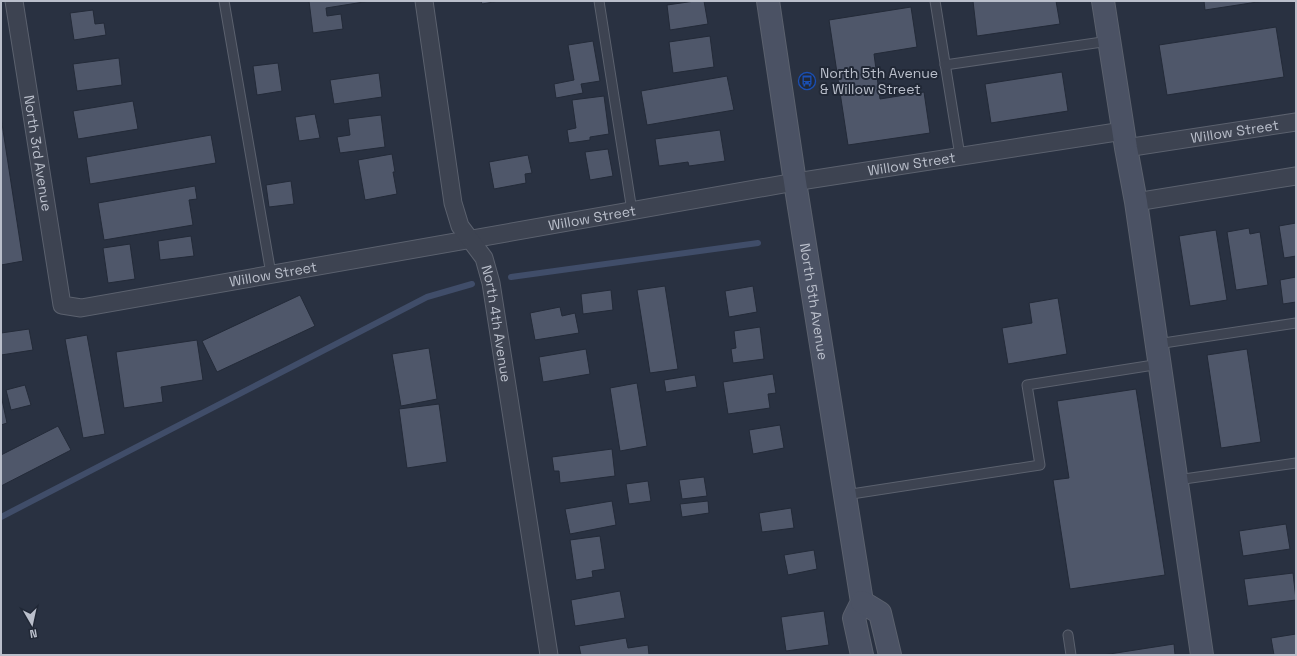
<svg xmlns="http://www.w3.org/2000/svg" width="1297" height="656" font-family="'Space Grotesk',sans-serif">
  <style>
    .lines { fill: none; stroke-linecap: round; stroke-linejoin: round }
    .stream { stroke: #404d69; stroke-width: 6 }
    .building { fill: #4f576a; stroke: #232a38 }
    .lane-casing { stroke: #5b616e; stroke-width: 11 }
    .street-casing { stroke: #5b616e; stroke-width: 19 }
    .secondary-casing { stroke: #5b616e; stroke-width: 24 }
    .lane { stroke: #3d4351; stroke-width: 9 }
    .street { stroke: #3d4351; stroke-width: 17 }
    .secondary { stroke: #4b5264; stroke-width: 22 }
    .labels { text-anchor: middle; stroke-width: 4; stroke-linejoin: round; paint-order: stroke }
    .poi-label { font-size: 14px; fill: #babfcb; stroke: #212836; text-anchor: start }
    .street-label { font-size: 14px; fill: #babfcb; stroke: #212836 }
  </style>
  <rect width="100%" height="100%" fill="#293141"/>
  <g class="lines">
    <g class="stream">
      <polyline points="511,277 758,243"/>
      <polyline points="1,517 427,297 472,284"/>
    </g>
  </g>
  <g class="building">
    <polygon points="309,1 370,1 326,8 327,16 341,14 343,29 313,33"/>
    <polygon points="481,1 499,1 482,4"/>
    <polygon points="695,1 704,1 708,24 670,30 667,5"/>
    <polygon points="973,1 1056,1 1060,24 977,36"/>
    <polygon points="1204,1 1264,1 1205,10"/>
    <polygon points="911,7 917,47 874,54 880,99 924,92 930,133 848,145 829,20"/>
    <polygon points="93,10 95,24 104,23 106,35 74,40 70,13"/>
    <polygon points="1276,27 1284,77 1167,95 1159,45"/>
    <polygon points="710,36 714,67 673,73 669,42"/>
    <polygon points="593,41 600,81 581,84 583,93 556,98 554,84 574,80 568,45"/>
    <polygon points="119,58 122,85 77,91 73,64"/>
    <polygon points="278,63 282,91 257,95 253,66"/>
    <polygon points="1062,72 1068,111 991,123 985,84"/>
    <polygon points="379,73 382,97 334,104 330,80"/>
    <polygon points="727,76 734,110 647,125 641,91"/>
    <polygon points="604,96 609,134 590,137 590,140 569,143 567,130 576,128 572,100"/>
    <polygon points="133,101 138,129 78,139 73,111"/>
    <polygon points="315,114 320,138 299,141 295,117"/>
    <polygon points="381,115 385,147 340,153 337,137 350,135 348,119"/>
    <polygon points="1,117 23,261 1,265"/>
    <polygon points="720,130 725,161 689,166 688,162 659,166 655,139"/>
    <polygon points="211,135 216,163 90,184 86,157"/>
    <polygon points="608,149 613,176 590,180 585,152"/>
    <polygon points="392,154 395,172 393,172 397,194 365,200 358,160"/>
    <polygon points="528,155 532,173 525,174 526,183 494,189 489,162"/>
    <polygon points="291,181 294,204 269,207 266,185"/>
    <polygon points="195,186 197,199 189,200 193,225 104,240 98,203"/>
    <polygon points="1296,223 1296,256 1284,258 1279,226"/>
    <polygon points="1249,228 1250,234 1260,232 1268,285 1236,290 1227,232"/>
    <polygon points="1216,230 1227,300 1190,306 1179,236"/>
    <polygon points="191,236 194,256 160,260 158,241"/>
    <polygon points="130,244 135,279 108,283 103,248"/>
    <polygon points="1296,277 1296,302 1283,304 1280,280"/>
    <polygon points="665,286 678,369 650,373 637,290"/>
    <polygon points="753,286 757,312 729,317 725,291"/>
    <polygon points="611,290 613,310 583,314 581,294"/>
    <polygon points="300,295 315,326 217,372 202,341"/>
    <polygon points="1058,298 1067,354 1008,364 1002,328 1032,323 1029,303"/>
    <polygon points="560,307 562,316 575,313 579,333 535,340 530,313"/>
    <polygon points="760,327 764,359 733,363 731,349 736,348 734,331"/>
    <polygon points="29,329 33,350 1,355 1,333"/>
    <polygon points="87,335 105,434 83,438 65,339"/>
    <polygon points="197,340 203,380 161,387 163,402 124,408 116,352"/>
    <polygon points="429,348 437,399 401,406 392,354"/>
    <polygon points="586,349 590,374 543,382 539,357"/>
    <polygon points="1247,349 1261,442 1221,448 1207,355"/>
    <polygon points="773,374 776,393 768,394 770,408 728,414 723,382"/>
    <polygon points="695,375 697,387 666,392 664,380"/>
    <polygon points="637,383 647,446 620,451 610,388"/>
    <polygon points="25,385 31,405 11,410 6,390"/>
    <polygon points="1136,389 1165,575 1070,589 1053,480 1069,478 1057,401"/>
    <polygon points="1,395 7,423 1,425"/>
    <polygon points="439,404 447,462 407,468 399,409"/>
    <polygon points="780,425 784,448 753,454 749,430"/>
    <polygon points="58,426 71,450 1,486 1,455"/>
    <polygon points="612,449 615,476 560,483 559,471 554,471 552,457"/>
    <polygon points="704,477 707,496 682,499 679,480"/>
    <polygon points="648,481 651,501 629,504 626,484"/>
    <polygon points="612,501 616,525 570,534 565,509"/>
    <polygon points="708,501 709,513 682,517 680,504"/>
    <polygon points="791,508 794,528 762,532 759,513"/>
    <polygon points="1286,524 1290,549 1243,556 1239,531"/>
    <polygon points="600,536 605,569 592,571 593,577 576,580 570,540"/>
    <polygon points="814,550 817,569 788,575 784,555"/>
    <polygon points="1293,573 1296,600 1248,606 1244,579"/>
    <polygon points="620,591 625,618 575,626 571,600"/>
    <polygon points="824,611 829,645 786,651 781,617"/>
    <polygon points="1296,634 1296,655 1274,655 1271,638"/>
    <polygon points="626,638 628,648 648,645 649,655 581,655 579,646"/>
    <polygon points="1174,644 1175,655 1103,655"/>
  </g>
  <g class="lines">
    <g class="lane-casing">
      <g id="lane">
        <polyline points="224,1 271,274"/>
        <polyline points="599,1 632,211"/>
        <polyline points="935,1 960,156"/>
        <polyline points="945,65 1109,41"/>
        <polyline points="1157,344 1296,323"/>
        <polyline points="1177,480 1296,463"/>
        <polyline points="845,495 1040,465 1027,385 1160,364"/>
        <polyline points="1068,635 1071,655"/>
      </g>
    </g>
    <g class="street-casing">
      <g id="street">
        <path id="s1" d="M 14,1 L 62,305 L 81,308 L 795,182 L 1123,131"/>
        <path id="s2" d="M 424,1 L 453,203 L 460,226 L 484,258 L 491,283 L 549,655"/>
        <path id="s3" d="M 1126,148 L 1296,122"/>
        <polyline points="1136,202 1296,176"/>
      </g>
    </g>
    <g class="secondary-casing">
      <g id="secondary">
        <path id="s4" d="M 768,1 L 795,182 L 862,602 L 854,618 L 862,655"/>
        <polyline points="1103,1 1126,148 1136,202 1202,655"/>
        <polyline points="862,602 880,613 890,655"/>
      </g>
    </g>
    <use href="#lane" class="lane"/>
    <use href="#street" class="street"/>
    <use href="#secondary" class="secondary"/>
  </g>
  <defs>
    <g id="bus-ring" transform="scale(0.9)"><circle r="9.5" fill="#212836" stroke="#1a4fb4" stroke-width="1.5"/><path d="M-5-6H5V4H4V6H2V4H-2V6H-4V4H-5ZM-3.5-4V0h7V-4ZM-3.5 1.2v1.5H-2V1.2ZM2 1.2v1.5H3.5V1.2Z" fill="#1a4fb4"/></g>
  </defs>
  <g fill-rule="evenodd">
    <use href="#bus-ring" x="807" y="81"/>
  </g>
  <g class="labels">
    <g class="poi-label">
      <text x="820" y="78">North 5th Avenue<tspan x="820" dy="16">&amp; Willow Street</tspan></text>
    </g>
    <g class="street-label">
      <text dy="5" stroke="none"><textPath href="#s3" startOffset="110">Willow Street</textPath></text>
      <text dy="5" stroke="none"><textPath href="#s1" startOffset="154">North 3rd Avenue</textPath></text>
      <text dy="5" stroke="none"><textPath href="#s1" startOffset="1170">Willow Street</textPath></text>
      <text dy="5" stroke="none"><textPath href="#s1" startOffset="846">Willow Street</textPath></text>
      <text dy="5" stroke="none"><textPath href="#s1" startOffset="522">Willow Street</textPath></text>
      <text dy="5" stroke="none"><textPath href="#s4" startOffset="304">North 5th Avenue</textPath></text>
      <text dy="5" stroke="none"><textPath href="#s2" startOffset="335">North 4th Avenue</textPath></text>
    </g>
  </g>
  <rect width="1297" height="656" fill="none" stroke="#babfcb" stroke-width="4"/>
  <g transform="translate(32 624) rotate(171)" stroke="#212836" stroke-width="3" paint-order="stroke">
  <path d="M0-3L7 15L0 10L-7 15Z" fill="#babfcb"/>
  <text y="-6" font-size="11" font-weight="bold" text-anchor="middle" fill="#babfcb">N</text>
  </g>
</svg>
